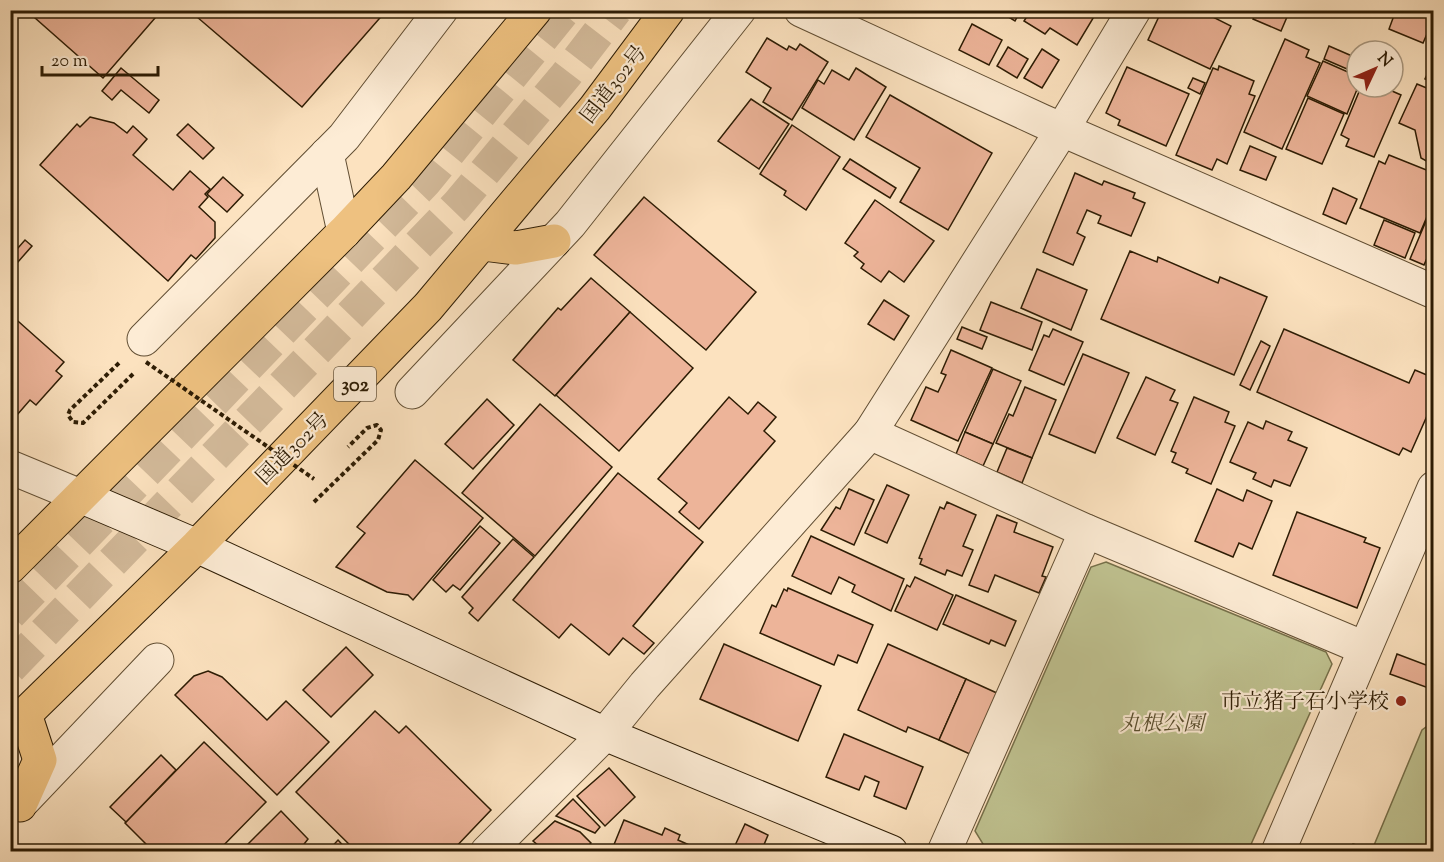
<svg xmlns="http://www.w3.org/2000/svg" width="1444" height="862" font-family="'Sorts Mill Goudy','Noto Serif JP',serif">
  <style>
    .green { fill: #c0c391; stroke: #76704a; stroke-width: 1.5 }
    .building { fill: #edb499; stroke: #2d1c04; stroke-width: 1.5 }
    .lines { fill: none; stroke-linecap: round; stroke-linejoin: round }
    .highway-tunnel { stroke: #d3ba9a; stroke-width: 33; stroke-dasharray: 33 16; stroke-linecap: butt }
    .street-casing { stroke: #614e33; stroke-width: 35 }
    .secondary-casing { stroke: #2d1c04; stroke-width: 35 }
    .highway-casing { stroke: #2d1c04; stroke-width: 35 }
    .path { stroke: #2d1c04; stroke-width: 4; stroke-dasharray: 4.5 3; stroke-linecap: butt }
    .street { stroke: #fdecd5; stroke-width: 33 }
    .secondary { stroke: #fdecd5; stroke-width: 33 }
    .highway { stroke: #eec180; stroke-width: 33 }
    .path-bridge { stroke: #2d1c04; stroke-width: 4; stroke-dasharray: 4.5 3; stroke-linecap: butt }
    .poi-dot { fill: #8f2418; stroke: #fdecd5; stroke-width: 2 }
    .labels { text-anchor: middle; stroke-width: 4.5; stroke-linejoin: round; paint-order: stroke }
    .shield { fill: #fdecd5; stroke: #6b5a43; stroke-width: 1.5 }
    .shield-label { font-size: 20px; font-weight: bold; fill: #2d1c04 }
    .street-label { font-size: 21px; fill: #2d1c04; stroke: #fdecd5 }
    .poi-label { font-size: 21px; fill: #2d1c04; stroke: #fdecd5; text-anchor: end }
    .park-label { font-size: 21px; font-style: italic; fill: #594e2e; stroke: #fdecd5 }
  </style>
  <rect width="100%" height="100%" fill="#fce2bf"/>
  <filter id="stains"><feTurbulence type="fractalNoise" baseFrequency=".00333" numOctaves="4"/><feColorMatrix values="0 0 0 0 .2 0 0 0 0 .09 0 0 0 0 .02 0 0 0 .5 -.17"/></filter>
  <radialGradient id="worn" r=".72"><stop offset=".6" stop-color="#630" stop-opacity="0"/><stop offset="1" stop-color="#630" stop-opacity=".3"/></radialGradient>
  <g class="green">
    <polygon points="1106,562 1326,652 1332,664 1248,851 991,851 986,849 975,831 1091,567"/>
    <polygon points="1433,722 1433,851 1350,851 1353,844 1372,850 1422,730"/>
  </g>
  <g class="building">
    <polygon points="26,10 162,10 103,78"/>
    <polygon points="202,10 386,10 386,11 302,107 197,17"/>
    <polygon points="997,10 1021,10 1015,21"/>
    <polygon points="1031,10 1098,10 1077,45 1050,28 1045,34 1024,21"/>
    <polygon points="1162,10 1199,10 1231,26 1210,69 1148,40"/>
    <polygon points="1253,10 1290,10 1281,31 1253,19 1256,12"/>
    <polygon points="1396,10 1434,10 1434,18 1423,43 1389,29"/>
    <polygon points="972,24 1002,40 989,65 959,50"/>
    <polygon points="767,38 787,50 789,46 796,50 800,44 828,62 792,120 763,102 771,88 746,72"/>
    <polygon points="1285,39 1309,50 1306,57 1320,63 1282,149 1244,132"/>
    <polygon points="1329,46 1352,56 1347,69 1324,59"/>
    <polygon points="1008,47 1028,59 1017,78 997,66"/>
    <polygon points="1042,49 1059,60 1042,88 1024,78"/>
    <polygon points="1434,60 1434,83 1425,79"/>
    <polygon points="1323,61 1357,76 1358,87 1347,114 1307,96"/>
    <polygon points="1219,66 1254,81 1249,94 1255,96 1227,164 1217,159 1212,170 1176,155 1213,68 1218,70"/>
    <polygon points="1127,67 1189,94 1166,146 1118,125 1120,120 1106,113"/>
    <polygon points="121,68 159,100 149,113 121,90 112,100 102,91"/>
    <polygon points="856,68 886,87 854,140 802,108 818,80 824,84 832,70 849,80"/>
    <polygon points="1193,78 1205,83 1200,94 1188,88"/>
    <polygon points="1417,84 1434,91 1434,162 1430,163 1421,158 1415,130 1399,123"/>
    <polygon points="1361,87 1383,87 1401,95 1374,157 1346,146 1349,139 1341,135"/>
    <polygon points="890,95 992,153 948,230 900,202 920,168 866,137"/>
    <polygon points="1308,98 1344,114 1322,164 1286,149"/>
    <polygon points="751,99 789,124 759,169 718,141"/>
    <polygon points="90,117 114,123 127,133 133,126 147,139 133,155 173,190 190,171 210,189 205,194 208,197 199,207 215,222 215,238 196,259 191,255 168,281 40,165 77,124 80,127"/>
    <polygon points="188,124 214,148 203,159 177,135"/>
    <polygon points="792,125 840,157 806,210 784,195 786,191 760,174"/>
    <polygon points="1250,146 1276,157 1266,180 1240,170"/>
    <polygon points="1389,155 1434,173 1434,200 1420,233 1360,208 1379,161 1385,164"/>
    <polygon points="850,159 896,188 890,198 843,169"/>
    <polygon points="1075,173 1102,185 1104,181 1135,193 1133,198 1145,203 1131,236 1098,223 1101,216 1087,210 1077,233 1085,237 1073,265 1043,252"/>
    <polygon points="223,177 243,195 227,212 207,194"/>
    <polygon points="1333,188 1357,199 1346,224 1323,214"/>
    <polygon points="644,197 756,292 706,350 594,255"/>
    <polygon points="875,200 934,241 904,282 889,271 881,282 861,268 864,264 854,256 858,252 845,243"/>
    <polygon points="1434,202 1434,242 1424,265 1410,259"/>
    <polygon points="1384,220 1415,233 1405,258 1374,245"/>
    <polygon points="25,240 32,246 10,271 10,257"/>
    <polygon points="1130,251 1157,262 1158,257 1218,283 1220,277 1267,297 1234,375 1101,319"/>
    <polygon points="1037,269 1087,290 1071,330 1021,308"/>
    <polygon points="591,278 630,312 555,396 513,360 558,308 561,310"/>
    <polygon points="884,300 909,316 894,340 868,324"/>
    <polygon points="991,302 1042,322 1032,350 980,330"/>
    <polygon points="630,312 693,368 619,451 556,395"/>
    <polygon points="10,314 64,362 56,371 62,376 36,405 30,400 10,423"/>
    <polygon points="962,327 987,337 982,349 957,339"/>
    <polygon points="1053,329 1083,342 1064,385 1029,370 1044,335 1049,337"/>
    <polygon points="1284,329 1409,383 1415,370 1434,378 1434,400 1411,452 1403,448 1399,455 1257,392"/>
    <polygon points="1261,341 1270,346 1250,390 1240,385"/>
    <polygon points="951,350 992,368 958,441 911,420 926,387 938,392 946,375 941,373"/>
    <polygon points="1083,354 1129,373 1095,453 1049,434"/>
    <polygon points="993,369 1021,381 993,444 965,432"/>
    <polygon points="1146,377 1175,390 1170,400 1178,403 1155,455 1117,438"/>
    <polygon points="1025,387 1056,400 1032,458 996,443 1009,414 1013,416"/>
    <polygon points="729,397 748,414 758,402 776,417 764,431 775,441 699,529 679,512 687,503 658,479"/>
    <polygon points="1194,397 1229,412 1225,422 1235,426 1211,484 1186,473 1188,469 1172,462 1176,453 1171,451"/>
    <polygon points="487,399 514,425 473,469 445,444"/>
    <polygon points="540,404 612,467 535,556 462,493"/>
    <polygon points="1266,421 1292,432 1288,440 1307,448 1290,486 1274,480 1271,487 1253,479 1256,473 1230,462 1248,422 1263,429"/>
    <polygon points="965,432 993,444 983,466 956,454"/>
    <polygon points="1007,448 1032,458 1022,483 997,472"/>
    <polygon points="415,460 483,518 413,600 408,595 387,592 336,567 365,533 357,527"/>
    <polygon points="618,473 703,542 633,626 654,643 644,654 623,638 609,655 571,624 559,638 513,600"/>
    <polygon points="887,485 909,495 887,543 865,533"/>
    <polygon points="849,489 874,500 854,545 821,530 836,507 840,509"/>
    <polygon points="1217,489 1243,501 1247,490 1272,501 1252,549 1239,543 1233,557 1195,541"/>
    <polygon points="947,502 976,515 963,546 973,550 962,576 947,570 945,575 920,564 922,559 919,558 940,507 944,509"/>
    <polygon points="1297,512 1366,538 1364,542 1380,548 1357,608 1273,575"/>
    <polygon points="997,515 1017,523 1014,532 1053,547 1042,576 1046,577 1039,593 995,575 988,592 969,585"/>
    <polygon points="480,526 500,543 460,590 453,585 446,592 433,580"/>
    <polygon points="811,536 904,579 891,611 852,592 855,585 839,577 831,594 792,576"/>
    <polygon points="513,539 534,557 478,621 469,613 473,608 462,597"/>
    <polygon points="915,577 953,595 937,630 895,611 907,585 910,587"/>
    <polygon points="788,588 873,625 857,663 838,655 834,665 760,633 772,605 776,607 784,589 787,591"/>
    <polygon points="956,595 1016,621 1005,646 991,640 989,644 943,624"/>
    <polygon points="724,644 821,686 798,741 700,699"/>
    <polygon points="888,644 966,679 939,740 908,727 906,732 858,710"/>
    <polygon points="346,647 373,675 331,717 303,690"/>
    <polygon points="1397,654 1434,668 1434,690 1390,674"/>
    <polygon points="208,671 222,677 267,720 286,701 329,742 277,795 175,695 194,676"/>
    <polygon points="966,679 999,694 972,755 939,740"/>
    <polygon points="375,711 399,733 406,726 491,810 451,852 357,852 296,792"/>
    <polygon points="844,734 923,767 906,809 874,796 879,782 865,776 859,790 826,777"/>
    <polygon points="204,742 266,802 217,852 154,852 125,823"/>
    <polygon points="161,755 176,770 126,822 110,807"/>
    <polygon points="609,768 635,797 605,826 577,796"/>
    <polygon points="573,799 600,827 595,833 556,816"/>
    <polygon points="281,811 308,839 298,852 240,852"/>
    <polygon points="624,820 662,835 665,828 680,835 678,840 705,852 611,852"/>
    <polygon points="555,821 580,832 591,843 582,852 533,852 539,846 533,841"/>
    <polygon points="745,824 768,835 761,852 732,852"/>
    <polygon points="338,840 349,852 327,852"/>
  </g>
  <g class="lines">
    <g class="highway-tunnel">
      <polyline points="10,614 425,182 565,10"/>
      <polyline points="10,668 457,205 566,75 616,10"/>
    </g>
    <g class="street-casing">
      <g id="street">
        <polyline points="801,10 1042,121 1434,292"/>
        <polyline points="327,154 344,232"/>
        <polyline points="144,339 344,137 441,10"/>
        <polyline points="412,392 570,224 739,10"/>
        <polyline points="870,433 1086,531 1364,648"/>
        <polyline points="10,467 80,496"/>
        <polyline points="24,800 157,660"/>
        <polyline points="487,852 605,734 645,685 870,433 1062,130 1134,10"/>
        <polyline points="944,852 1086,531"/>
        <polyline points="1278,852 1434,488"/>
      </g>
    </g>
    <g class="secondary-casing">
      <polyline id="secondary" points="80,496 197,546 605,734 891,852"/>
    </g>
    <g class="highway-casing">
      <g id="highway">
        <polyline points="483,244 516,248 554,241"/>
        <polyline points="10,567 344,232 396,177 535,10"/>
        <polyline points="10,729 197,546 428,307 595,108 668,10"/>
        <polyline points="20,805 40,760 25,714"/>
      </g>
    </g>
    <g class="path">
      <polyline points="119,363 70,410 68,415 73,422 83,423 134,373"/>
      <polyline points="314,502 378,440 381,430 377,425 367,428 348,447"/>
    </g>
    <use href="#street" class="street"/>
    <use href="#secondary" class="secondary"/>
    <use href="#highway" class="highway"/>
    <polyline class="path-bridge" points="146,362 314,479"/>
  </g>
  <circle class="poi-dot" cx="1401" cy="701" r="6"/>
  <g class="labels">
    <rect class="shield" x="334" y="367" width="42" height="34" rx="4.5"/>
    <g class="shield-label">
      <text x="355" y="391">302</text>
    </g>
    <g class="street-label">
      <text transform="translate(613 84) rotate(-52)" y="7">国道302号</text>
      <text transform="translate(292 448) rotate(-45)" y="7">国道302号</text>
    </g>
    <g class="poi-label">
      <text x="1389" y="708">市立猪子石小学校</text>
    </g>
    <g class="park-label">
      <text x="1162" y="730">丸根公園</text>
    </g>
  </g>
  <rect width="1444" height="862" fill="none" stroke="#fce2bf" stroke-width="36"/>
  <rect x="12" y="12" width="1420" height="838" fill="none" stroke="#2d1c04" stroke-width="3"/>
  <rect x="18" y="18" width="1408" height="826" fill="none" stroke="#2d1c04" stroke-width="1.5"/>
  <g transform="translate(1375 69) rotate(46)"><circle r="28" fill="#fdecd5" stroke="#aa9981" stroke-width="1.5"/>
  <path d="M0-4.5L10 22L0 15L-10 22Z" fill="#8f2418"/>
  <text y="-9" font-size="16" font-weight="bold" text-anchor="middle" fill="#2d1c04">N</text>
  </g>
  <path d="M42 66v9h116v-9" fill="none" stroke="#2d1c04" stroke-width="3"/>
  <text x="51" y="66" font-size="18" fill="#2d1c04" stroke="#fdecd5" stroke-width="4.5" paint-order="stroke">20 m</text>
  <rect width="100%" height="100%" filter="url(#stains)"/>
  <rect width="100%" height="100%" fill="url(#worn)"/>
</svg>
